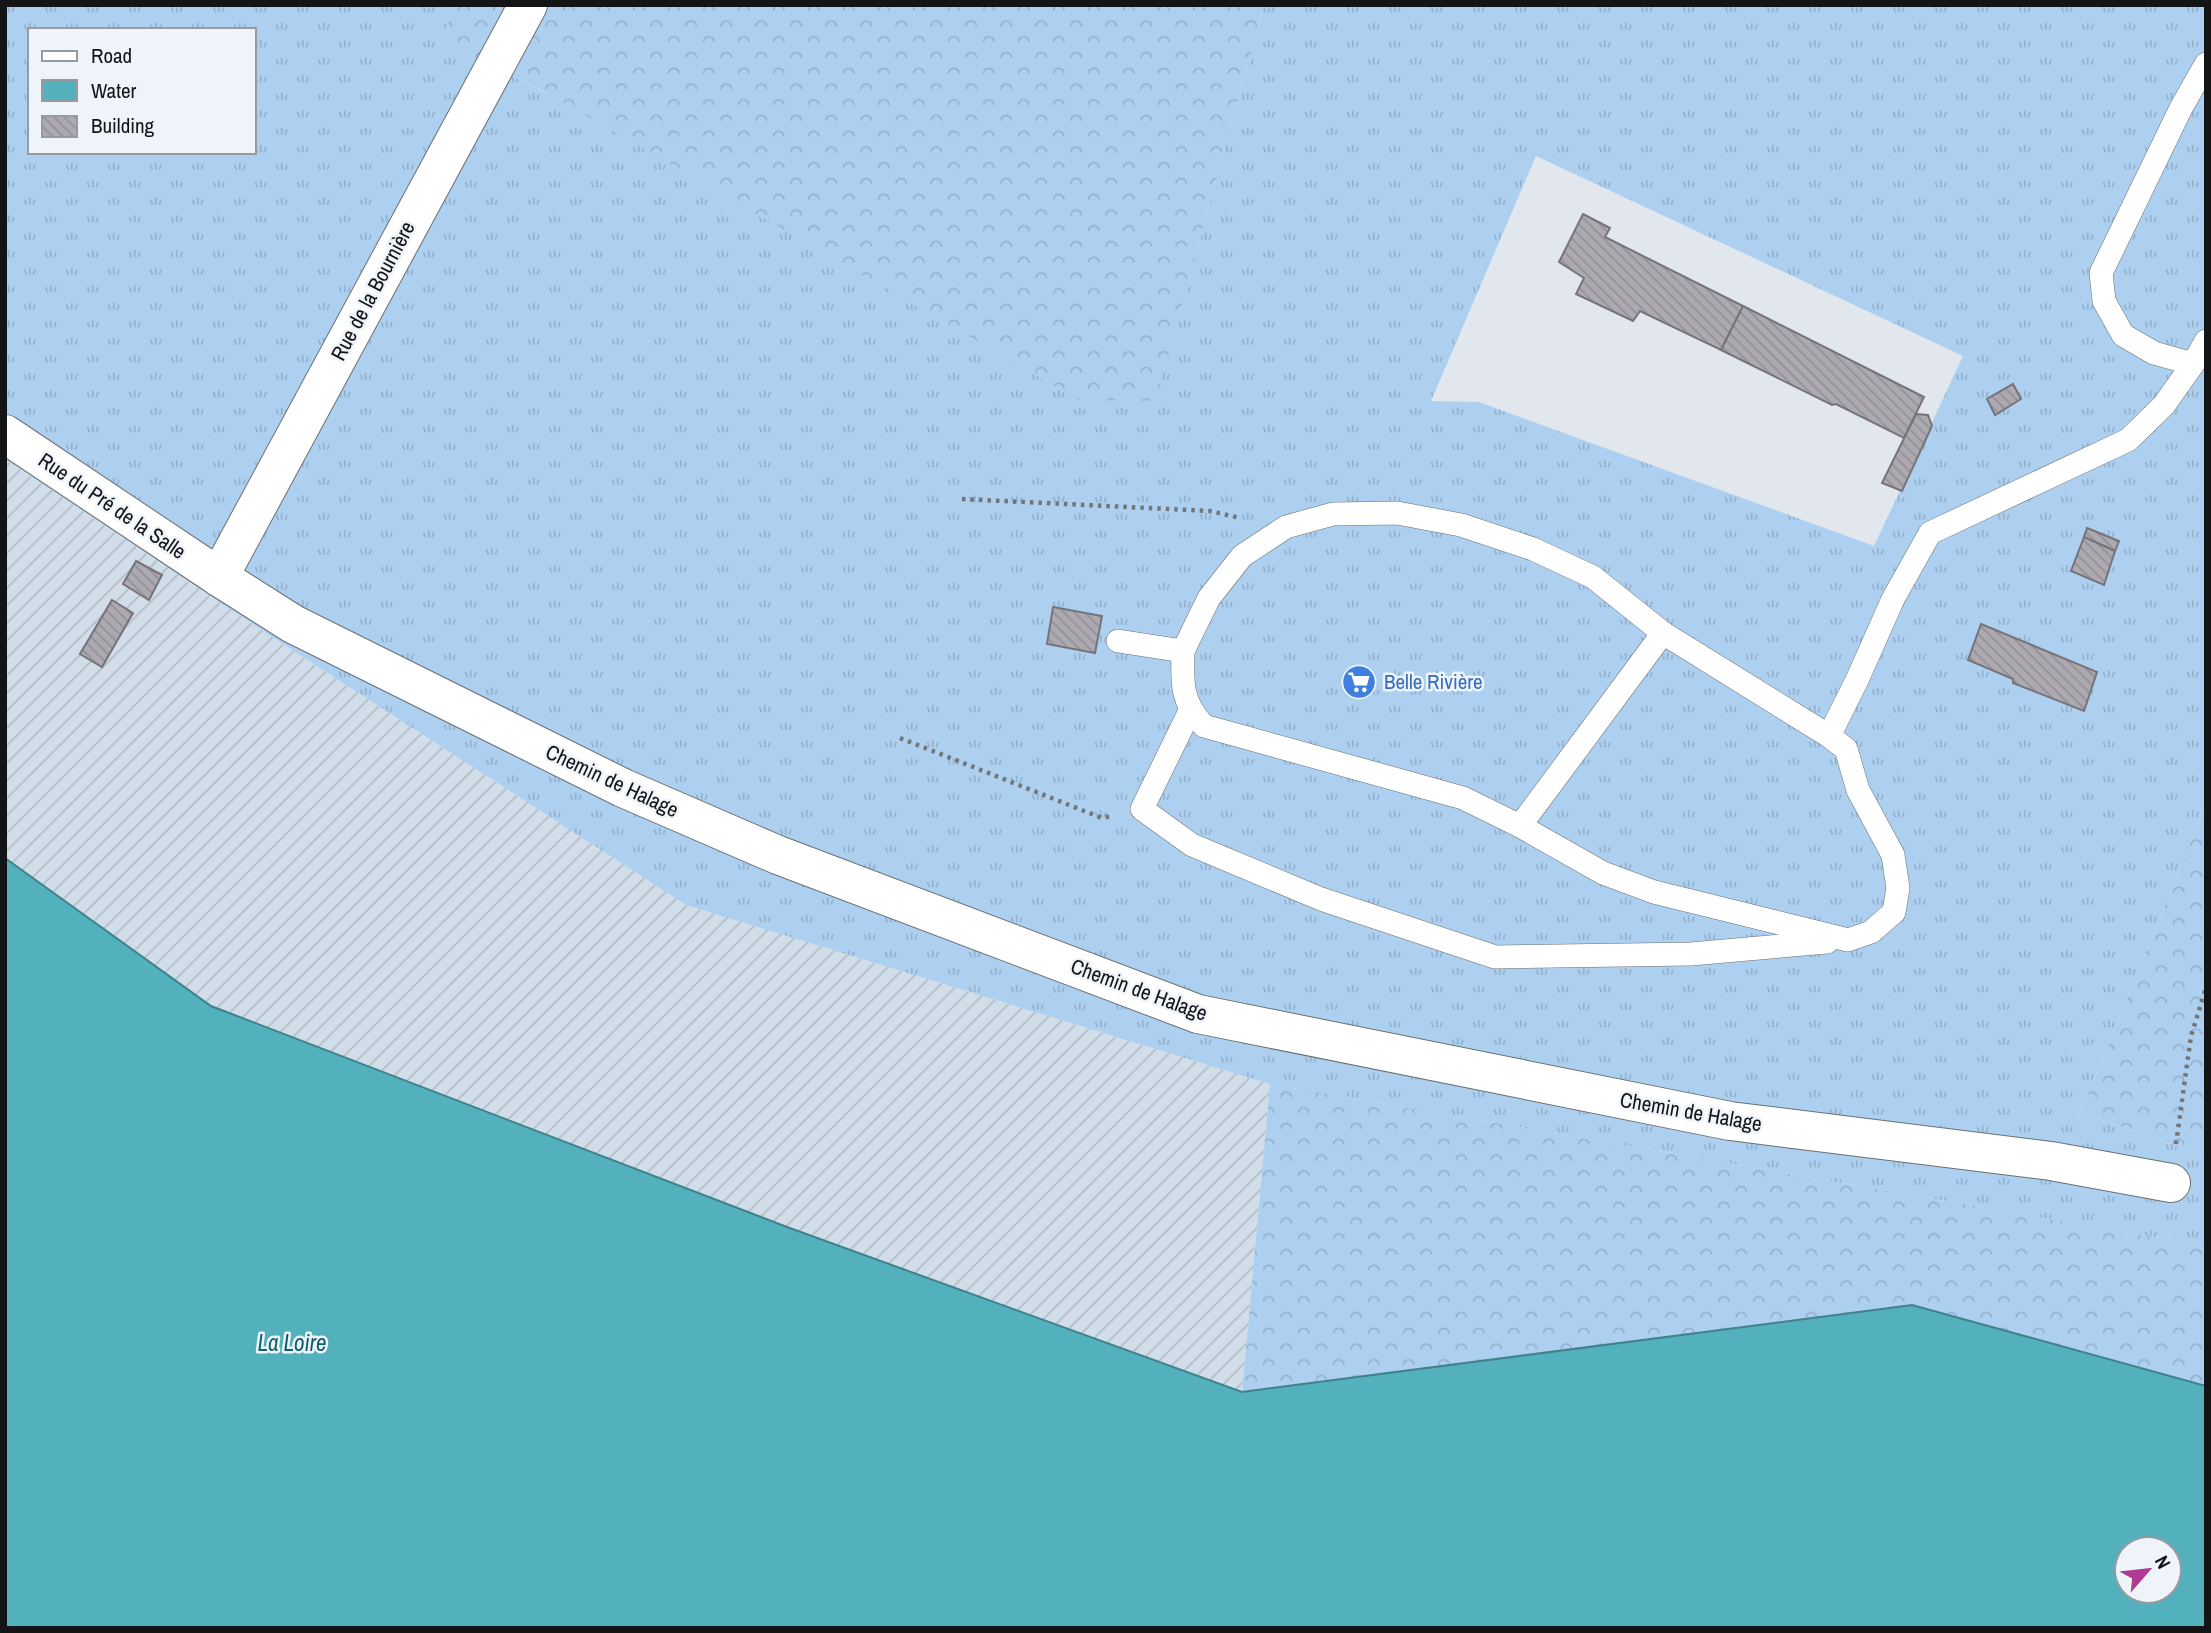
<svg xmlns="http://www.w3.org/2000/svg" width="2211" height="1633" font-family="'Archivo Narrow',sans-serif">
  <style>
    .industrial { fill: url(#industrial-furrows) }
    .grass { fill: url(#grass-tufts); fill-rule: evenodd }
    .forest { fill: url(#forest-crowns) }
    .water { fill: #53b1be; stroke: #40828c; stroke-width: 2; fill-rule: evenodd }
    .building { fill: url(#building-back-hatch); stroke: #76747a; stroke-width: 2 }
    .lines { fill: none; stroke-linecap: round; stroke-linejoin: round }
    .lane-casing { stroke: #6a6f73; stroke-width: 24 }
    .street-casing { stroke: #6a6f73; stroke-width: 40 }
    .path { stroke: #727679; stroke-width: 4.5; stroke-dasharray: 3.5 5; stroke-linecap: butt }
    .lane { stroke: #fff; stroke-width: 23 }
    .street { stroke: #fff; stroke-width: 38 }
    .labels { text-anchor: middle; stroke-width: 5; stroke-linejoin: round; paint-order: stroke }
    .street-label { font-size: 21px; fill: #121416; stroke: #eff4fa }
    .shop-label { font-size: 21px; fill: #366cbe; stroke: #eff4fa; text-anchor: start }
    .water-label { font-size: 23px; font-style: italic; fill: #0e5f68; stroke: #eff4fa }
  </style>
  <defs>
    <pattern id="industrial-furrows" width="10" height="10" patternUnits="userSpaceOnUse" patternTransform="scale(1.75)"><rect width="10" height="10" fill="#d1dde8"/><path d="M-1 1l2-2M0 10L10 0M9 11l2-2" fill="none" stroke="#b2bdc6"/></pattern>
    <pattern id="grass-tufts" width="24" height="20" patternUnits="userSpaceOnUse" patternTransform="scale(1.75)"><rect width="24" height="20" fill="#add0f1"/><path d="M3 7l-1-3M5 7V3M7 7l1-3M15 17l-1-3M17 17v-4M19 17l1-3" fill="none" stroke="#94b2ce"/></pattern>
    <pattern id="forest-crowns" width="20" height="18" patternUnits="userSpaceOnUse" patternTransform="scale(1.75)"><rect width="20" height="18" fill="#add0f1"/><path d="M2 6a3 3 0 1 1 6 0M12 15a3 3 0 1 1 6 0" fill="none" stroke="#94b2ce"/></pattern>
    <pattern id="building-back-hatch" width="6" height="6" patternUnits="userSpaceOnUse" patternTransform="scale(1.75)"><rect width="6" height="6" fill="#acaab0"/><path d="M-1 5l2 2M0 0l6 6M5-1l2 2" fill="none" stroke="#939197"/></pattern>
  </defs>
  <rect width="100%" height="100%" fill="#e1e7ec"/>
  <polygon class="industrial" points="5,459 269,635 686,905 1270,1084 1242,1392 787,1227 211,1006 5,858"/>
  <path class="grass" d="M 5,5 L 457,5 L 441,40 L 1156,400 L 1264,5 L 2206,5 L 2206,805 L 2079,1116 L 2099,1119 L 2206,1156 L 2206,1246 L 1270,1084 L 686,905 L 269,635 L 5,459 ZM 30,30 L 254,30 L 254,152 L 30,152 ZM 1536,156 L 1963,356 L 1874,546 L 1479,402 L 1431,401 Z"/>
  <g class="forest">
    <polygon points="457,5 1264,5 1156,401 1079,400 545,92 440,40"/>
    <polygon points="2206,805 2206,1156 2099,1119 2079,1116"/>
    <polygon points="1270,1084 2206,1246 2206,1386 1912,1305 1242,1392"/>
  </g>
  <path class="water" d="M 5,858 L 211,1006 L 787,1227 L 1242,1392 L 1912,1305 L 2206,1386 L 2206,1628 L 5,1628 ZM 2127,1549 L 2169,1549 L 2169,1591 L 2127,1591 Z"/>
  <g class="building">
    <polygon points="1583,214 1610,228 1605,237 1743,306 1721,350 1640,311 1633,321 1576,294 1584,278 1559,262"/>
    <polygon points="1743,306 1924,397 1904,438 1836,404 1832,405 1721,350"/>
    <polygon points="2013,384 2021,399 1995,415 1987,399"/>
    <polygon points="1916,414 1928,415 1932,426 1902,491 1882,483"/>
    <polygon points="2087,528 2119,541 2115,551 2084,537"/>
    <polygon points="2084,537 2115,551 2104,585 2071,571"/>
    <polygon points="136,561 162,575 149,600 123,584"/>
    <polygon points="112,600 133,613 102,667 80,654"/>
    <polygon points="1053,607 1102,616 1095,653 1047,644"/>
    <polygon points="1981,624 2097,672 2084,711 2013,683 2013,679 1968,660"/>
  </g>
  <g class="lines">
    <g class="lane-casing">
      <g id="lane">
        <polyline points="2193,364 2154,353 2123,335 2104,301 2101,273 2181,108 2206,64"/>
        <path d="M 1118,641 L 1183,651 C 1182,683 1181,702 1204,726 L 1463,798 L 1520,826 L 1603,873 L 1654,892 L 1848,940 L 1871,932 L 1894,912 L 1898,888 L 1893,855 L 1858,790 L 1846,749 L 1829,736 L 1857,680 L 1893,599 L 1930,533 L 2128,440 L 2164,405 L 2193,364 L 2206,341"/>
        <polyline points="1183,651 1209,598 1242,556 1286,527 1333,514 1397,513 1461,525 1533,549 1593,577 1663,633 1829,736"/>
        <polyline points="1190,711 1142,809 1192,845 1321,899 1495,957 1691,954 1827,942"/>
        <polyline points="1520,826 1663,633"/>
      </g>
    </g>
    <g class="street-casing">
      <g id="street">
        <polyline points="5,434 219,577 293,624 623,788 778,855 1198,1014 1730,1121 2051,1161 2171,1183"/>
        <polyline points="219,577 528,5"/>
      </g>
    </g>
    <g class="path">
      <polyline points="962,499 1210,511 1240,518"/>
      <polyline points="900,738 1102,818 1111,816"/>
      <polyline points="2176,1144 2191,1036 2206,988"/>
    </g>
    <use href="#lane" class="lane"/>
    <use href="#street" class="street"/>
  </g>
  <defs>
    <g id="supermarket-disc" transform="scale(1.75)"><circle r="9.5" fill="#3f7fe0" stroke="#eff4fa"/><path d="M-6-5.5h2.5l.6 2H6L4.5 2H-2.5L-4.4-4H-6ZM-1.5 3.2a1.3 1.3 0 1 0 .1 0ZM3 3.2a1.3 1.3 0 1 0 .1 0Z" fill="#fff"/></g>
  </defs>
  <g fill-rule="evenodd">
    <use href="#supermarket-disc" x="1359" y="682"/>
  </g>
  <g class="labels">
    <g class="street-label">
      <text transform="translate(373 291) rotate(-62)" y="7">Rue de la Bournière</text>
      <text transform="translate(112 506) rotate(34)" y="7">Rue du Pré de la Salle</text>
      <text transform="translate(612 781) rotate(25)" y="7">Chemin de Halage</text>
      <text transform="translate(1139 990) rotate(20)" y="7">Chemin de Halage</text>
      <text transform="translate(1691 1112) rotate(10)" y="7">Chemin de Halage</text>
    </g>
    <g class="shop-label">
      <text x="1384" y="689">Belle Rivière</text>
    </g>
    <g class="water-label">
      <text x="292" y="1351">La Loire</text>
    </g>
  </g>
  <rect width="2211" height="1633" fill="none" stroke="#121416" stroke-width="14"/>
  <rect x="28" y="28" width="228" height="126" fill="#eff4fa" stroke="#979a9f" stroke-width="2"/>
  <rect x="42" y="51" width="35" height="10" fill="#ffffff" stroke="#979a9f" stroke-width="2"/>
  <text x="91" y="63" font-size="21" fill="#121416">Road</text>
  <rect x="42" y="80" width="35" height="21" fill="#53b1be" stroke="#979a9f" stroke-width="2"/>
  <text x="91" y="98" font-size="21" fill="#121416">Water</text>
  <rect x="42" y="116" width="35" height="21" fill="url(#building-back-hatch)" stroke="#979a9f" stroke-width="2"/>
  <text x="91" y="133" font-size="21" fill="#121416">Building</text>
  <g transform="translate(2148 1570) rotate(62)"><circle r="33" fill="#eff4fa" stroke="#979a9f" stroke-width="2"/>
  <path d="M0-5L12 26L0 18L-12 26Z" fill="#af3a92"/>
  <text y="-10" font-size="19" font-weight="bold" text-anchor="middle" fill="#121416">N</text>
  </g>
</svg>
